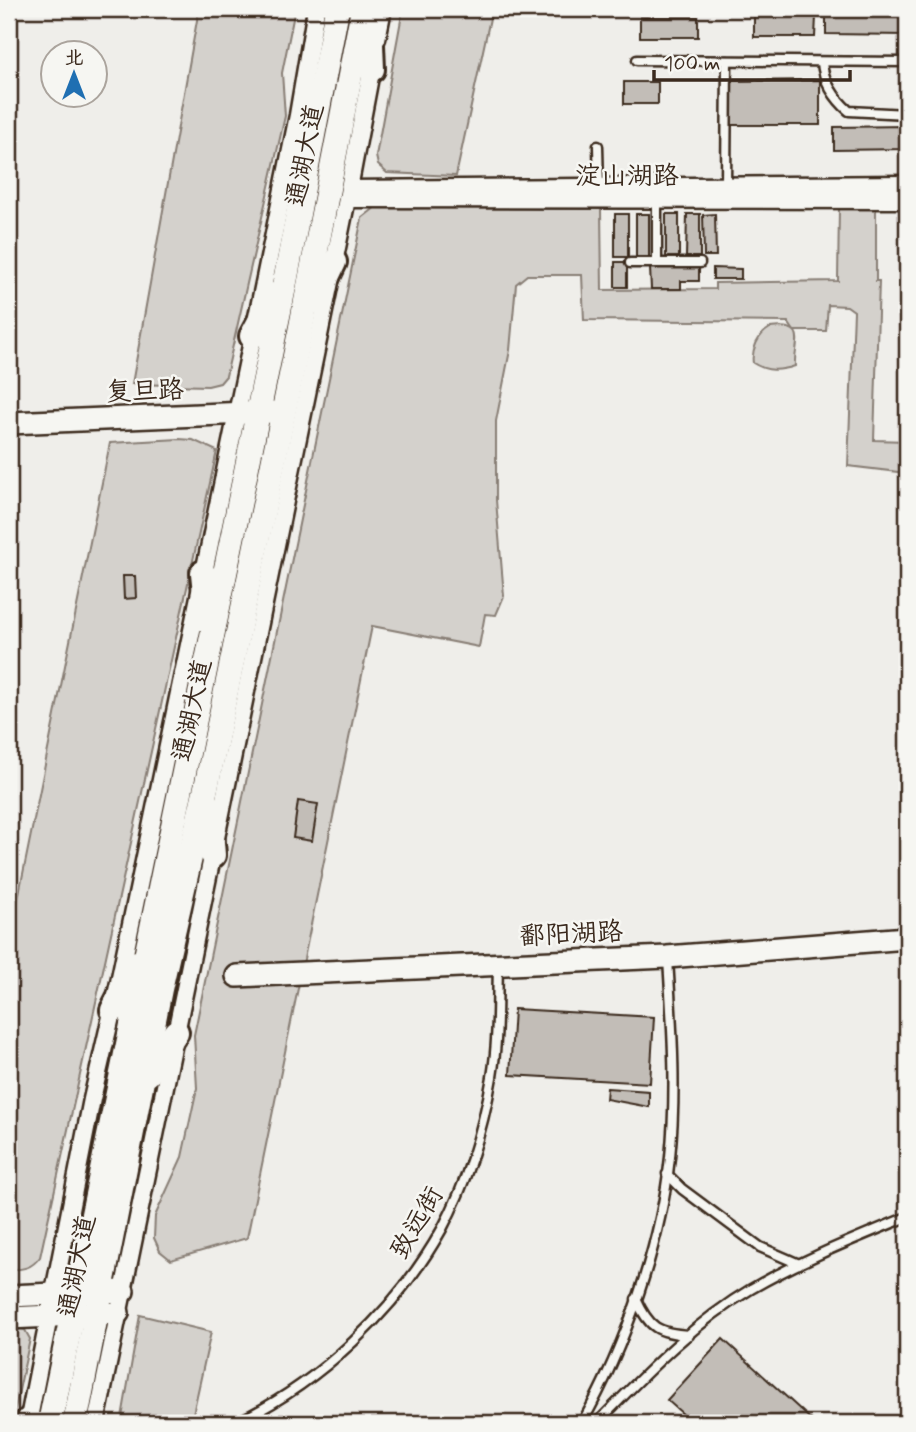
<svg xmlns="http://www.w3.org/2000/svg" width="916" height="1432" font-family="Mynerve,'LXGW WenKai TC',sans-serif">
  <style>
    .green { fill: #d4d1cc; stroke: #887e75; stroke-width: 2 }
    .building { fill: #c2bdb7; stroke: #3b2a1e; stroke-width: 2 }
    .lines { fill: none; stroke-linecap: round; stroke-linejoin: round }
    .lane-casing { stroke: #3b2a1e; stroke-width: 13 }
    .street-casing { stroke: #3b2a1e; stroke-width: 21 }
    .secondary-casing { stroke: #3b2a1e; stroke-width: 26 }
    .primary-casing { stroke: #3b2a1e; stroke-width: 30 }
    .lane { stroke: #f6f6f2; stroke-width: 8 }
    .street { stroke: #f6f6f2; stroke-width: 16 }
    .secondary { stroke: #f6f6f2; stroke-width: 21 }
    .primary { stroke: #f6f6f2; stroke-width: 24 }
    .labels { text-anchor: middle; stroke-width: 5; stroke-linejoin: round; paint-order: stroke }
    .street-label { font-size: 26px; fill: #3b2a1e; stroke: #f6f6f2 }
  </style>
  <rect width="100%" height="100%" fill="#efeeea"/>
  <filter id="ink" filterUnits="userSpaceOnUse"><feTurbulence type="fractalNoise" baseFrequency=".0143" numOctaves="2"/><feDisplacementMap in="SourceGraphic" scale="14" xChannelSelector="R" yChannelSelector="G"/><feConvolveMatrix kernelMatrix="1 2 1 2 8 2 1 2 1" color-interpolation-filters="sRGB"/></filter>
  <g filter="url(#ink)">
    <g class="green">
      <polygon points="199,9 295,9 282,73 285,116 226,376 220,383 208,386 132,384"/>
      <polygon points="403,9 492,9 456,176 387,173 378,165 376,156"/>
      <polygon points="376,207 601,209 602,290 715,289 715,283 838,281 839,208 876,208 876,281 879,281 874,440 907,441 907,473 848,466 854,311 847,306 828,305 826,331 794,331 788,322 584,320 582,275 527,275 516,284 510,350 496,421 496,500 504,596 496,615 485,614 479,647 372,626 247,1238 171,1260 160,1251 154,1238 155,1216 182,1157 197,1088 194,1035 362,218"/>
      <path d="M 770,328 C 811,323 793,345 795,366 C 780,371 767,372 753,363 C 751,350 758,335 770,328 Z"/>
      <path d="M 179,439 L 193,440 L 217,451 L 40,1257 C 31,1269 23,1269 9,1270 L 9,943 L 110,443 Z"/>
      <polygon points="140,1315 211,1332 191,1423 121,1423"/>
      <polygon points="9,1326 25,1330 30,1339 12,1423 9,1423"/>
    </g>
    <g class="building">
      <polygon points="826,14 907,15 907,35 826,34"/>
      <polygon points="754,16 816,16 815,37 754,37"/>
      <rect x="640" y="17" width="58" height="20"/>
      <polygon points="820,80 820,125 732,125 732,81"/>
      <rect x="624" y="82" width="34" height="22"/>
      <polygon points="907,126 907,149 834,150 834,127"/>
      <rect x="615" y="214" width="13" height="43"/>
      <rect x="636" y="214" width="13" height="43"/>
      <rect x="666" y="214" width="13" height="43"/>
      <polygon points="687,214 700,214 700,257 686,257"/>
      <polygon points="715,214 716,256 704,256 703,215"/>
      <rect x="615" y="262" width="12" height="25"/>
      <polygon points="650,268 699,268 699,281 681,281 681,289 651,289"/>
      <polygon points="713,268 741,269 741,279 713,279"/>
      <polygon points="123,576 135,576 136,598 124,599"/>
      <polygon points="298,801 318,804 312,841 293,838"/>
      <polygon points="514,1009 654,1017 650,1083 510,1075"/>
      <polygon points="607,1088 649,1091 649,1107 606,1099"/>
      <polygon points="723,1339 815,1423 734,1423 729,1419 725,1423 693,1423 667,1400"/>
    </g>
    <g class="lines">
      <g class="lane-casing">
        <g id="lane">
          <polyline points="637,60 907,62"/>
          <path d="M 822,62 C 823,81 835,99 849,111 L 907,114"/>
          <polyline points="598,146 599,187"/>
          <polyline points="726,186 727,61"/>
          <polyline points="657,200 657,263"/>
          <polyline points="630,263 700,263"/>
          <polyline points="667,1174 682,1189 760,1247 799,1264"/>
          <path d="M 636,1299 C 649,1328 658,1333 689,1335"/>
          <path d="M 235,1423 C 319,1384 397,1310 442,1229 C 467,1182 483,1129 492,1077 C 498,1041 497,1002 498,965"/>
          <polyline points="280,1423 282,1423"/>
          <path d="M 582,1423 C 625,1347 661,1244 670,1157 C 677,1091 672,1025 668,959"/>
          <path d="M 597,1423 C 644,1375 692,1324 751,1289 C 801,1260 854,1239 907,1217"/>
        </g>
      </g>
      <g class="street-casing">
        <g id="street">
          <polyline points="377,39 383,9"/>
          <polyline points="349,189 907,184"/>
          <polyline points="347,199 907,200"/>
          <polyline points="28,1423 92,1099 119,982 263,288 298,115 316,9"/>
          <polyline points="96,1423 347,199 373,61"/>
        </g>
      </g>
      <g class="secondary-casing">
        <g id="secondary">
          <polyline points="9,423 272,412"/>
          <polyline points="237,976 667,957 907,938"/>
          <polyline points="9,1296 123,1291"/>
          <polyline points="9,1318 118,1313"/>
        </g>
      </g>
      <g class="primary-casing">
        <g id="primary">
          <polyline points="370,21 372,69"/>
          <polyline points="316,300 334,262"/>
          <polyline points="252,336 274,295"/>
          <polyline points="203,573 208,621"/>
          <polyline points="209,807 213,855"/>
          <polyline points="113,1010 137,963"/>
          <polyline points="148,1074 176,1032"/>
          <polyline points="29,1420 29,1423"/>
          <polyline points="50,1423 286,277 337,9"/>
          <polyline points="75,1423 160,989 207,783 300,332 363,9"/>
        </g>
      </g>
      <use href="#lane" class="lane"/>
      <use href="#street" class="street"/>
      <use href="#secondary" class="secondary"/>
      <use href="#primary" class="primary"/>
    </g>
  </g>
  <g class="labels">
    <g class="street-label">
      <text transform="translate(304 155) rotate(-79)" y="9">通湖大道</text>
      <text x="627" y="184">淀山湖路</text>
      <text transform="translate(145 390) rotate(-2)" y="9">复旦路</text>
      <text transform="translate(191 710) rotate(-78)" y="9">通湖大道</text>
      <text transform="translate(571 933) rotate(-3)" y="9">鄱阳湖路</text>
      <text transform="translate(416 1222) rotate(-60)" y="9">致远街</text>
      <text transform="translate(76 1266) rotate(-79)" y="9">通湖大道</text>
    </g>
  </g>
  <rect width="916" height="1432" fill="none" stroke="#f6f6f2" stroke-width="35"/>
  <rect x="18" y="18" width="881" height="1397" fill="none" stroke="#3b2a1e" stroke-width="2.5" filter="url(#ink)"/>
  <g transform="translate(74 74)"><circle r="33" fill="#f6f6f2" stroke="#aba49d" stroke-width="2"/>
  <path d="M0-5L12 26L0 18L-12 26Z" fill="#1f6fb2"/>
  <text y="-10" font-size="19" font-weight="bold" text-anchor="middle" fill="#3b2a1e">北</text>
  </g>
  <path d="M654 70v10h196v-10" fill="none" stroke="#3b2a1e" stroke-width="3.5"/>
  <text x="664" y="70" font-size="21" fill="#3b2a1e" stroke="#f6f6f2" stroke-width="5" paint-order="stroke">100 m</text>
</svg>
